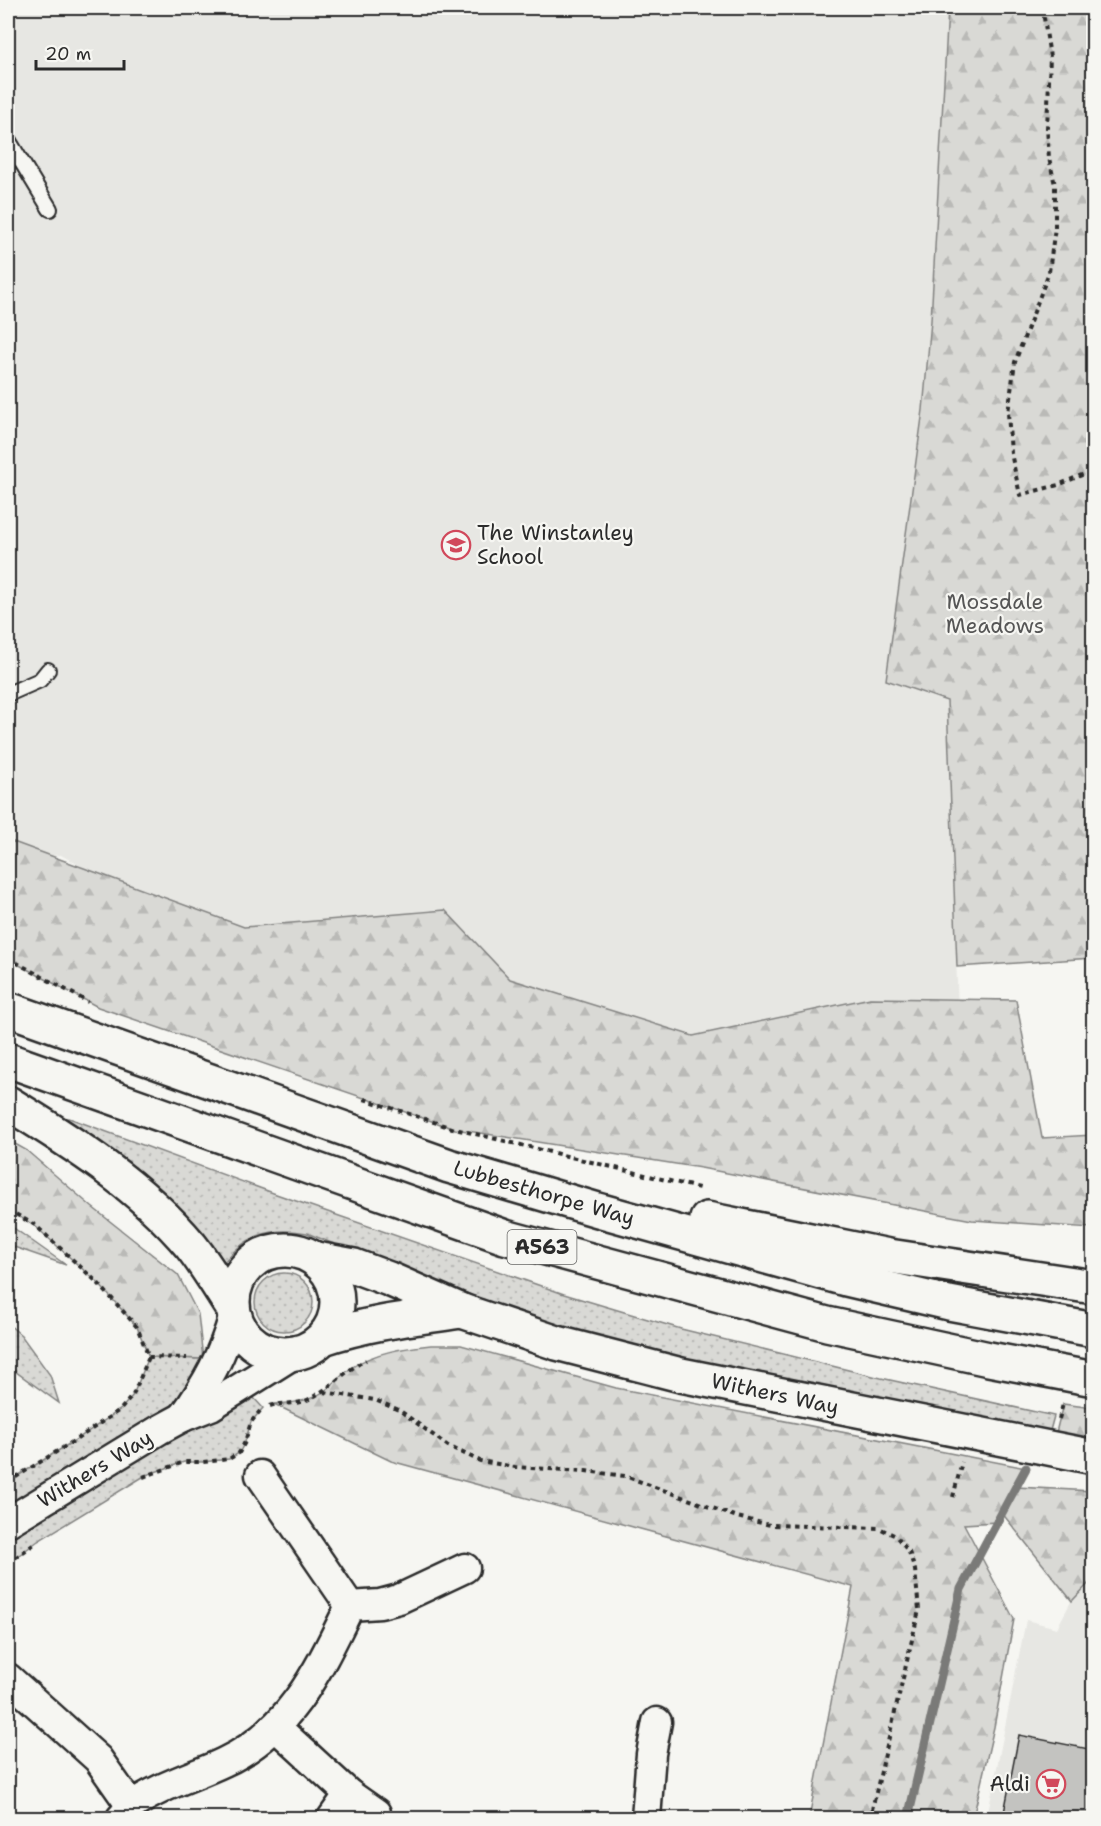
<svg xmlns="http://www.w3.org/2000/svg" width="1101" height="1826" font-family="'Shantell Sans',sans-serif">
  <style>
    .built { fill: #e7e7e3 }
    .grass { fill: url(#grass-dots); stroke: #828280; stroke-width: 1.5 }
    .forest { fill: url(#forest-firs); stroke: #828280; stroke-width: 1.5 }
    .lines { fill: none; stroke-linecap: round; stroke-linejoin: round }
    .stream { stroke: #7a7a78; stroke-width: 9 }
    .building { fill: #c3c3c0; stroke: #2b2b2b; stroke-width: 1.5 }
    .lane-casing { stroke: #2b2b2b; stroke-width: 18 }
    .street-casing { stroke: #2b2b2b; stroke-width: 33 }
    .secondary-casing { stroke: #2b2b2b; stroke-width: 38 }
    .highway-casing { stroke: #2b2b2b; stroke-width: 38 }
    .path { stroke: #2b2b2b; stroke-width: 4; stroke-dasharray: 4.5 4.5; stroke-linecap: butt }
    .lane { stroke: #f6f6f2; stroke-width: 14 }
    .street { stroke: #f6f6f2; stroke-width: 28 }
    .secondary { stroke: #f6f6f2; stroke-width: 33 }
    .highway { stroke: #f6f6f2; stroke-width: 33 }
    .labels { text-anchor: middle; stroke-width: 4.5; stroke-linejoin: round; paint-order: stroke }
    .shield { fill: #f6f6f2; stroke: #686867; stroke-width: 1.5 }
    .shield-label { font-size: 20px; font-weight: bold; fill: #2b2b2b }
    .poi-label { font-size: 21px; fill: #2b2b2b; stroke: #f6f6f2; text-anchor: start }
    .park-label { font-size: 21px; fill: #565656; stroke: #f6f6f2 }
    .street-label { font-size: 21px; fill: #2b2b2b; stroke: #f6f6f2 }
  </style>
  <defs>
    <pattern id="grass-dots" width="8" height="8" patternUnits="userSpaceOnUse" patternTransform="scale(1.5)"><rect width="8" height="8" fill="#d9d9d5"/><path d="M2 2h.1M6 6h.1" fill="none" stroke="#babab7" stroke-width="1.8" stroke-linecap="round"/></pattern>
    <pattern id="forest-firs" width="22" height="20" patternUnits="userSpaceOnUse" patternTransform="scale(1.5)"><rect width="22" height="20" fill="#d9d9d5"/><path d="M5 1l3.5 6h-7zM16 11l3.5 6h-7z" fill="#babab7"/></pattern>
  </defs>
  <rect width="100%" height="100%" fill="#f6f6f2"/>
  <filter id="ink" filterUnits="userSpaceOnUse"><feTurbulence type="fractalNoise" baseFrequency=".0167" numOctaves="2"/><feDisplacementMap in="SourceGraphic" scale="12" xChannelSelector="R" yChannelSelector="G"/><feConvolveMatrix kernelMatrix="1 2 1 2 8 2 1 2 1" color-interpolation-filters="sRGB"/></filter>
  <g filter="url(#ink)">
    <g class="built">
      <polygon points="8,8 949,8 935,295 931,321 923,410 887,681 947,701 961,1096 959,1173 145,902 61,855 8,860"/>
      <polygon points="1083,1579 1094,1585 1093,1818 987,1818 1026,1620 1057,1628"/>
    </g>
    <g class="grass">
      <path d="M 69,1118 L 276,1194 L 564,1294 L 681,1329 L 881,1378 L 1054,1416 L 1048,1438 L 557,1331 L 405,1273 L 307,1233 C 269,1226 244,1236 220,1267 L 53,1120 Z"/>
      <polygon points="8,1224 66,1265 8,1245"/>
      <circle cx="284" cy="1302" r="29"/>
      <polygon points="8,1324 21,1335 50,1375 59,1403 8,1366"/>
      <polygon points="149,1357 203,1359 205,1388 243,1386 263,1408 251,1422 245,1442 239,1453 229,1459 203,1462 184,1462 146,1475 38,1541 8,1563 8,1482 77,1439 121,1409 133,1395"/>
    </g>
    <g class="forest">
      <polygon points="948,8 1093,8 1093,958 957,967 947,701 886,680 923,410 931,321"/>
      <polygon points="8,840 244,927 445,910 510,979 693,1036 870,998 1016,1000 1042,1138 1093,1135 1093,1228 972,1220 701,1168 455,1129 98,1007 8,959"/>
      <polygon points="8,1140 26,1150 92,1207 178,1275 198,1314 203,1359 149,1357 137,1327 98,1283 35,1226 8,1210"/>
      <path d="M 431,1345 L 461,1345 L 616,1388 L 1026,1468 L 1016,1487 L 1093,1491 L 1093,1584 L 1089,1583 L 1072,1601 L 1002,1513 L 997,1522 L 964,1524 L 1014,1619 L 994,1727 L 973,1818 L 809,1818 L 853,1587 L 391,1461 L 274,1404 C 292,1403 308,1402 323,1392 C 333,1385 341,1375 351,1368 C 374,1352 404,1348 431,1345 Z"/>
      <polygon points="1063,1404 1093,1408 1093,1457 1052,1449"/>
    </g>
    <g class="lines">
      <polyline class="stream" points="908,1818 961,1589 1026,1468"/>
    </g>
    <polygon class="building" points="1019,1735 1094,1750 1094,1818 1003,1818"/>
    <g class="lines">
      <g class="lane-casing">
        <g id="lane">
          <polyline points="9,141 50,209"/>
          <polyline points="8,694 40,680 48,670"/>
        </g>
      </g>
      <g class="street-casing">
        <g id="street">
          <path d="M 183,1417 C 207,1384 223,1354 234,1315"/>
          <polyline points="8,1522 159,1430 183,1417 211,1406 294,1354"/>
          <polyline points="350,1606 380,1604 399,1599 465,1568"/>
          <polyline points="8,1678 98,1759 131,1806"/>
          <polyline points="276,1727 349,1794"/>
          <path d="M 121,1818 C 125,1814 128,1808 133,1805 C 159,1786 195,1776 224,1762 C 291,1731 319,1669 350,1606 L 260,1475"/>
          <polyline points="332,1818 349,1794 376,1813"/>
          <polyline points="646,1818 651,1754 657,1722"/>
        </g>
      </g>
      <g class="secondary-casing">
        <g id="secondary">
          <circle cx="285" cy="1302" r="52"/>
          <polyline points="316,1259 354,1266 389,1279 462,1311 557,1343 681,1375 1094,1457"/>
          <path d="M 323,1338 C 371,1322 413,1318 462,1311"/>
        </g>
      </g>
      <g class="highway-casing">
        <g id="highway">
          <polyline points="8,1009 449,1166 598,1210 846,1279 949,1303 1094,1330"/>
          <polyline points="8,1060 505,1237 827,1324 989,1359 1094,1379"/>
          <path d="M 8,1103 C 73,1143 141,1186 191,1246 C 206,1265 219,1287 232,1307"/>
          <polyline points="707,1219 889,1256 1094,1287"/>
        </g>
      </g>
      <g class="path">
        <polyline points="1045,8 1044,18 1050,57 1047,128 1049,158 1055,185 1055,227 1049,272 1015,362 1008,413 1011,453 1020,495 1058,485 1094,470"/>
        <polyline points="8,958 88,1002"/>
        <polyline points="364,1099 455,1129 699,1188"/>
        <polyline points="8,1210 35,1225 98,1283 137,1327 149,1357 187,1358"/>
        <polyline points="324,1392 375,1400 399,1410 448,1446 480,1461 515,1467 586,1471 625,1476 737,1517 770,1525 879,1528 896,1536 909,1552 915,1570 919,1610 870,1818"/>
        <path d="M 270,1406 C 282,1402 295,1405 307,1400 C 329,1390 344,1371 366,1360"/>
        <polyline points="1059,1419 1063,1404"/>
        <polyline points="143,1477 184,1462 203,1462 229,1459 239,1453 245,1442 251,1422 260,1411"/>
        <polyline points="8,1482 77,1439 121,1409 133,1395 149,1357"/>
        <polyline points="953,1497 962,1462"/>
        <polyline points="8,1563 37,1542"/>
      </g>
      <use href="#lane" class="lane"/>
      <use href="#street" class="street"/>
      <use href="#secondary" class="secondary"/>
      <use href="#highway" class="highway"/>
    </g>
  </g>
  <defs>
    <g id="school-ring" transform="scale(1.5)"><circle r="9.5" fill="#f6f6f2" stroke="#d1495b" stroke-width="1.5"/><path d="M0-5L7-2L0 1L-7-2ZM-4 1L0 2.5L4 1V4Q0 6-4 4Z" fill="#d1495b"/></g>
    <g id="supermarket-ring" transform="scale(1.5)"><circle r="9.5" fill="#f6f6f2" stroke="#d1495b" stroke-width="1.5"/><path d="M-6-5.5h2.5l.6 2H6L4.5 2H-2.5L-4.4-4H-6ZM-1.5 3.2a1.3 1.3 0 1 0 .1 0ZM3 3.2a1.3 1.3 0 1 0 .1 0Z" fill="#d1495b"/></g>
  </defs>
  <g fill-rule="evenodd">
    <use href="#school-ring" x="456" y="545"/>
    <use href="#supermarket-ring" x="1051" y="1784"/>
  </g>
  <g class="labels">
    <rect class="shield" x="507.5" y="1230" width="69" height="34" rx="4.5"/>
    <g class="shield-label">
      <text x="542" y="1254">A563</text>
    </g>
    <g class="poi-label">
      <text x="477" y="540">The Winstanley<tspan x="477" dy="24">School</tspan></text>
      <text x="1030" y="1791" text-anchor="end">Aldi</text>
    </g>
    <g class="park-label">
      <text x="995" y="609">Mossdale<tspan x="995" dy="24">Meadows</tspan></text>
    </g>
    <g class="street-label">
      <text transform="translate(544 1193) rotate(16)" y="7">Lubbesthorpe Way</text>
      <text transform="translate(775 1394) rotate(12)" y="7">Withers Way</text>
      <text transform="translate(95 1469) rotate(-31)" y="7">Withers Way</text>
    </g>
  </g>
  <rect width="1101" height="1826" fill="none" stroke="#f6f6f2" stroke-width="30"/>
  <rect x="15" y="15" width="1071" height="1796" fill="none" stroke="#2b2b2b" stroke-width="2" filter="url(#ink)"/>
  <path d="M36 60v9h88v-9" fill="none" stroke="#2b2b2b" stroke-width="3"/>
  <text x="45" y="60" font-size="18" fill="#2b2b2b" stroke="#f6f6f2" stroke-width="4.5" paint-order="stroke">20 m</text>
</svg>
